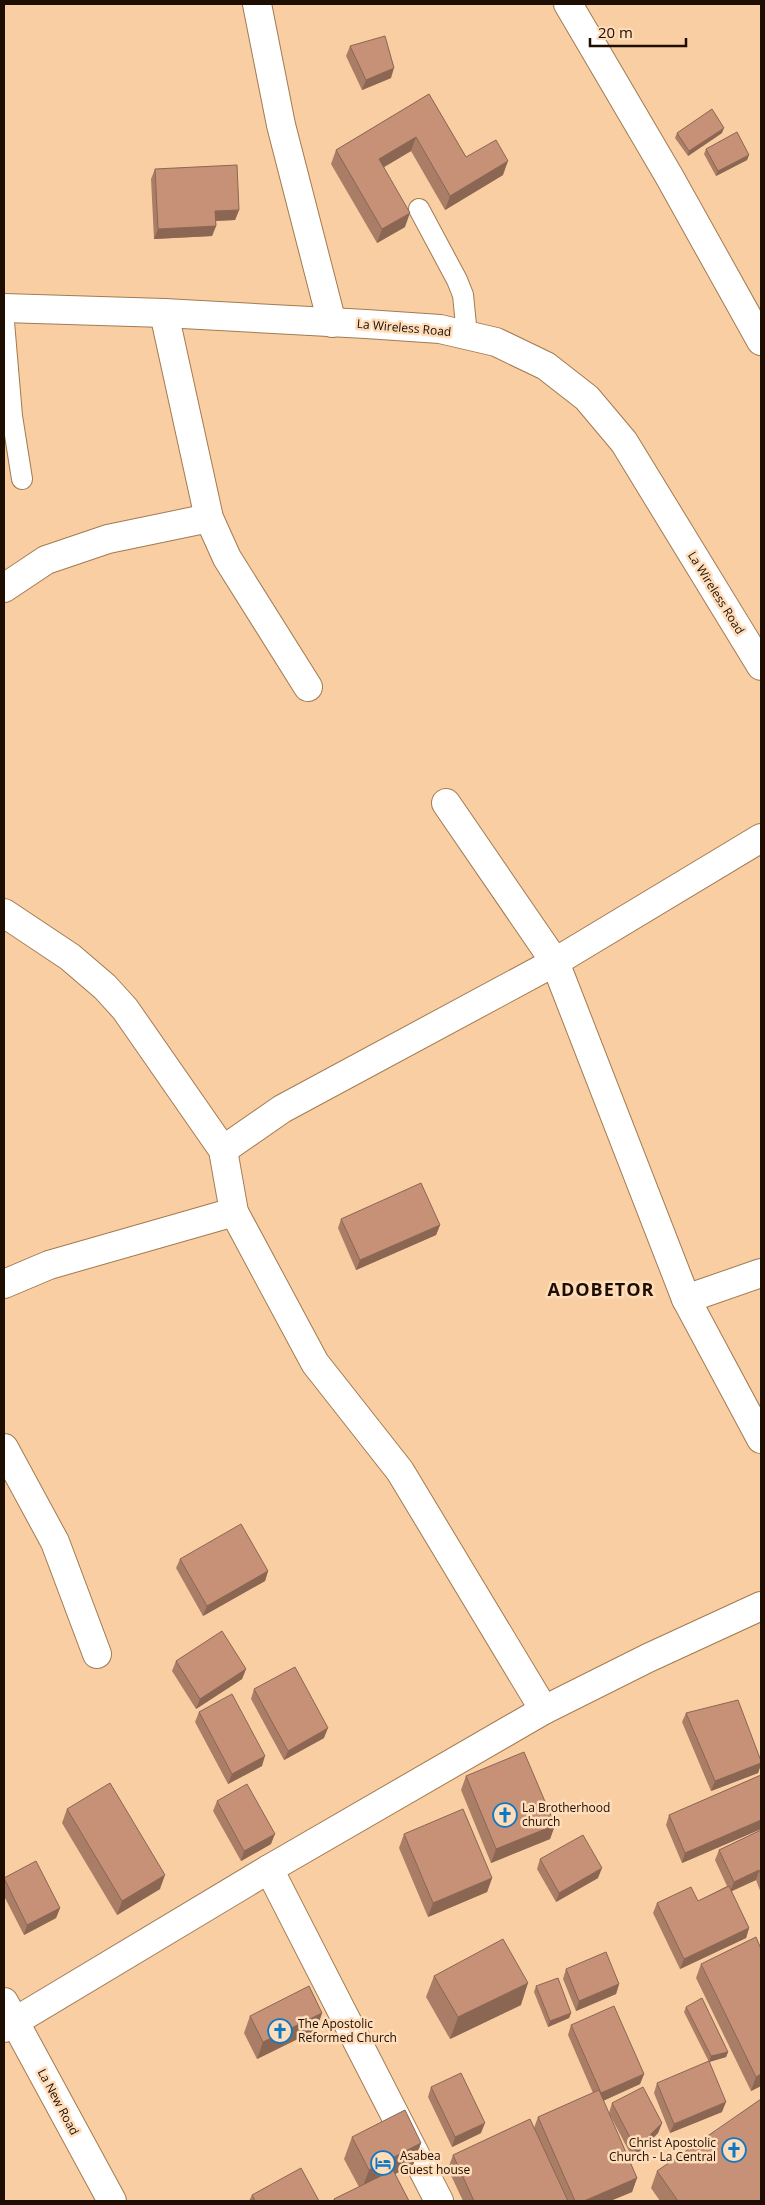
<svg xmlns="http://www.w3.org/2000/svg" width="765" height="2205" font-family="'Open Sans',sans-serif">
  <style>
    .lines { fill: none; stroke-linecap: round; stroke-linejoin: round }
    .lane-casing { stroke: #a27b52; stroke-width: 22 }
    .street-casing { stroke: #a27b52; stroke-width: 30 }
    .lane { stroke: #fff; stroke-width: 20 }
    .street { stroke: #fff; stroke-width: 28 }
    .wall { fill: #aa7d66 }
    .shaded-wall { fill: #8b6653 }
    .building { fill: #c69177; stroke: #8b6653 }
    .labels { text-anchor: middle; stroke-width: 5; stroke-linejoin: round; paint-order: stroke }
    .street-label { font-size: 12px; fill: #1d0e01; stroke: #ffddba }
    .poi-label { font-size: 12px; fill: #1d0e01; stroke: #ffddba; text-anchor: start }
    .district-label { font-size: 18px; font-weight: bold; letter-spacing: 1px; fill: #1d0e01; stroke: #ffddba }
  </style>
  <rect width="100%" height="100%" fill="#f8cea2"/>
  <g class="lines">
    <g class="lane-casing">
      <g id="lane">
        <polyline points="419,209 457,280 463,295 467,335"/>
        <polyline points="4,322 12,416 22,479"/>
      </g>
    </g>
    <g class="street-casing">
      <g id="street">
        <polyline points="257,4 281,125 332,323"/>
        <polyline points="568,4 669,176 761,341"/>
        <polyline points="4,308 164,313 366,324 440,329 496,342 546,366 587,398 624,442 761,666"/>
        <polyline points="164,313 209,518 227,558 308,687"/>
        <polyline points="4,588 46,560 108,539 209,518"/>
        <polyline points="446,803 555,962 686,1299 761,1439"/>
        <polyline points="4,913 70,957 105,987 125,1009 223,1150 234,1212 315,1363 400,1471 544,1710"/>
        <polyline points="223,1150 282,1109 555,962 761,838"/>
        <polyline points="4,1284 49,1265 234,1212"/>
        <polyline points="686,1299 761,1273"/>
        <polyline points="4,1448 55,1542 97,1654"/>
        <polyline points="269,1869 439,2201"/>
        <polyline points="4,2002 112,2201"/>
        <polyline points="4,2028 269,1869 544,1710 648,1658 761,1606"/>
      </g>
    </g>
    <use href="#lane" class="lane"/>
    <use href="#street" class="street"/>
  </g>
  <g class="wall">
    <polygon points="350,46 391,78 362,90 346,56"/>
    <polygon points="429,94 466,157 503,175 445,210 411,151 384,167 405,227 377,243 331,164 336,150"/>
    <polygon points="677,133 722,133 688,156 675,138"/>
    <polygon points="706,149 749,155 747,160 716,176 704,154"/>
    <polygon points="155,169 239,210 235,220 216,221 216,226 212,236 154,239 151,179"/>
    <polygon points="341,1219 440,1225 436,1235 356,1270 338,1228"/>
    <polygon points="180,1559 268,1571 265,1581 203,1616 176,1568"/>
    <polygon points="176,1661 246,1669 242,1679 196,1709 172,1671"/>
    <polygon points="254,1689 324,1738 284,1760 251,1699"/>
    <polygon points="199,1712 262,1766 228,1784 195,1722"/>
    <polygon points="686,1713 761,1761 761,1765 758,1773 711,1791 682,1722"/>
    <polygon points="761,1775 761,1829 682,1863 666,1825 669,1815"/>
    <polygon points="466,1776 555,1825 550,1839 491,1863 461,1790"/>
    <polygon points="217,1801 271,1844 241,1861 213,1811"/>
    <polygon points="67,1809 160,1889 117,1915 62,1823"/>
    <polygon points="761,1830 761,1893 756,1880 731,1891 749,1928 746,1938 680,1969 653,1913 657,1903 698,1901 727,1886 715,1860 719,1850"/>
    <polygon points="404,1834 492,1878 487,1892 428,1917 399,1848"/>
    <polygon points="540,1859 598,1878 556,1902 537,1869"/>
    <polygon points="4,1879 60,1908 56,1918 24,1935 4,1896"/>
    <polygon points="701,1964 761,2086 751,2091 696,1978"/>
    <polygon points="566,1969 619,1984 616,1994 576,2011 563,1979"/>
    <polygon points="434,1976 521,2005 450,2039 426,1997"/>
    <polygon points="536,1986 571,2013 569,2018 548,2027 534,1992"/>
    <polygon points="686,2007 728,2052 726,2057 709,2062 684,2012"/>
    <polygon points="322,2013 316,2030 257,2059 244,2033 250,2016"/>
    <polygon points="571,2025 644,2074 640,2084 603,2101 637,2178 632,2192 610,2201 463,2201 448,2169 453,2155 534,2128 538,2117 593,2093 568,2035"/>
    <polygon points="657,2083 722,2112 670,2133 654,2093"/>
    <polygon points="431,2087 481,2133 452,2147 428,2097"/>
    <polygon points="612,2103 662,2123 658,2133 633,2159 609,2113"/>
    <polygon points="352,2137 421,2143 413,2165 395,2174 409,2201 333,2201 334,2199 359,2187 344,2159"/>
    <polygon points="657,2171 761,2201 660,2201 651,2188"/>
    <polygon points="252,2195 319,2201 249,2201"/>
  </g>
  <g class="shaded-wall">
    <polygon points="394,68 391,78 362,90 366,80"/>
    <polygon points="724,128 722,133 688,156 689,151"/>
    <polygon points="416,137 411,151 374,173 379,159"/>
    <polygon points="749,155 747,160 716,176 718,171"/>
    <polygon points="508,161 503,175 445,210 450,196"/>
    <polygon points="239,210 235,220 212,221 215,211"/>
    <polygon points="410,213 405,227 377,243 382,229"/>
    <polygon points="216,226 212,236 154,239 158,229"/>
    <polygon points="440,1225 436,1235 356,1270 360,1260"/>
    <polygon points="268,1571 265,1581 203,1616 207,1606"/>
    <polygon points="246,1669 242,1679 196,1709 200,1699"/>
    <polygon points="328,1728 324,1738 284,1760 288,1751"/>
    <polygon points="265,1756 262,1766 228,1784 232,1774"/>
    <polygon points="761,1763 758,1773 711,1791 715,1781"/>
    <polygon points="761,1820 761,1829 682,1863 685,1853"/>
    <polygon points="555,1825 550,1839 491,1863 496,1849"/>
    <polygon points="275,1834 271,1844 241,1861 244,1851"/>
    <polygon points="602,1868 598,1878 556,1902 559,1893"/>
    <polygon points="759,1870 756,1880 730,1892 734,1882"/>
    <polygon points="165,1875 160,1889 117,1915 122,1901"/>
    <polygon points="492,1878 487,1892 428,1917 433,1903"/>
    <polygon points="60,1908 56,1918 24,1935 27,1925"/>
    <polygon points="749,1928 746,1938 680,1969 684,1959"/>
    <polygon points="528,1983 521,2005 450,2039 458,2017"/>
    <polygon points="619,1984 616,1994 576,2011 579,2001"/>
    <polygon points="322,2013 316,2030 257,2059 263,2042"/>
    <polygon points="571,2013 569,2018 548,2027 550,2021"/>
    <polygon points="728,2052 726,2057 709,2062 711,2056"/>
    <polygon points="644,2074 640,2084 598,2103 601,2093"/>
    <polygon points="761,2074 761,2086 751,2091 756,2077"/>
    <polygon points="726,2102 722,2112 670,2133 674,2124"/>
    <polygon points="485,2123 481,2133 452,2147 455,2137"/>
    <polygon points="662,2123 658,2133 633,2159 636,2149"/>
    <polygon points="421,2143 413,2165 361,2191 369,2170"/>
    <polygon points="637,2178 632,2192 610,2201 584,2201"/>
  </g>
  <g class="building">
    <polygon points="385,36 394,68 366,80 350,46"/>
    <polygon points="429,94 466,157 496,140 508,161 450,196 416,137 379,159 410,213 382,229 336,150"/>
    <polygon points="712,109 724,128 689,151 677,133"/>
    <polygon points="737,132 749,155 718,171 706,149"/>
    <polygon points="237,165 239,210 215,211 216,226 158,229 155,169"/>
    <polygon points="421,1183 440,1225 360,1260 341,1219"/>
    <polygon points="241,1524 268,1571 207,1606 180,1559"/>
    <polygon points="222,1631 246,1669 200,1699 176,1661"/>
    <polygon points="295,1667 328,1728 288,1751 254,1689"/>
    <polygon points="232,1694 265,1756 232,1774 199,1712"/>
    <polygon points="738,1700 761,1761 761,1763 715,1781 686,1713"/>
    <polygon points="524,1752 555,1825 496,1849 466,1776"/>
    <polygon points="761,1775 761,1820 685,1853 669,1815"/>
    <polygon points="110,1783 165,1875 122,1901 67,1809"/>
    <polygon points="247,1784 275,1834 244,1851 217,1801"/>
    <polygon points="463,1809 492,1878 433,1903 404,1834"/>
    <polygon points="761,1830 761,1875 759,1870 734,1882 719,1850"/>
    <polygon points="583,1835 602,1868 559,1893 540,1859"/>
    <polygon points="36,1861 60,1908 27,1925 4,1878"/>
    <polygon points="729,1886 749,1928 684,1959 657,1903 691,1887 698,1901"/>
    <polygon points="756,1937 761,1949 761,2074 756,2077 701,1964"/>
    <polygon points="503,1939 528,1983 458,2017 434,1976"/>
    <polygon points="606,1952 619,1984 579,2001 566,1969"/>
    <polygon points="558,1978 571,2013 550,2021 536,1986"/>
    <polygon points="309,1986 322,2013 263,2042 250,2016"/>
    <polygon points="702,1998 728,2052 711,2056 686,2007"/>
    <polygon points="614,2006 644,2074 601,2093 571,2025"/>
    <polygon points="709,2061 726,2102 674,2124 657,2083"/>
    <polygon points="461,2073 485,2123 455,2137 431,2087"/>
    <polygon points="643,2087 662,2123 636,2149 612,2103"/>
    <polygon points="599,2090 637,2178 584,2201 575,2201 538,2117"/>
    <polygon points="761,2099 761,2201 678,2201 657,2171"/>
    <polygon points="405,2110 421,2143 369,2170 352,2137"/>
    <polygon points="530,2119 568,2201 474,2201 453,2155"/>
    <polygon points="301,2168 319,2201 255,2201 252,2195"/>
    <polygon points="393,2170 409,2201 335,2201 334,2199"/>
  </g>
  <defs>
    <g id="church-ring" transform="scale(1.25)"><circle r="9.5" fill="#ffddba" stroke="#0f78c3" stroke-width="1.5"/><path d="M-1.2-6h2.4v3.5h3.3v2.4h-3.3V6h-2.4V-.1h-3.3v-2.4h3.3Z" fill="#0f78c3"/></g>
    <g id="hotel-ring" transform="scale(1.25)"><circle r="9.5" fill="#ffddba" stroke="#0f78c3" stroke-width="1.5"/><path d="M-6-4.5h1.5V1H6V5H4.5V3h-9V5H-6ZM-4 0a1.8 1.8 0 1 1 3.6 0ZM.5 0V-2.5h3Q6-2.5 6 0Z" fill="#0f78c3"/></g>
  </defs>
  <g fill-rule="evenodd">
    <use href="#church-ring" x="505" y="1815"/>
    <use href="#church-ring" x="280" y="2031"/>
    <use href="#church-ring" x="734" y="2150"/>
    <use href="#hotel-ring" x="383" y="2163"/>
  </g>
  <g class="labels">
    <g class="street-label">
      <text transform="translate(404 328) rotate(5)" y="4">La Wireless Road</text>
      <text transform="translate(716 593) rotate(58)" y="4">La Wireless Road</text>
      <text transform="translate(58 2102) rotate(62)" y="4">La New Road</text>
    </g>
    <g class="poi-label">
      <text x="522" y="1812">La Brotherhood<tspan x="522" dy="14">church</tspan></text>
      <text x="298" y="2028">The Apostolic<tspan x="298" dy="14">Reformed Church</tspan></text>
      <text x="716" y="2147" text-anchor="end">Christ Apostolic<tspan x="716" dy="14">Church - La Central</tspan></text>
      <text x="400" y="2160">Asabea<tspan x="400" dy="14">Guest house</tspan></text>
    </g>
    <g class="district-label">
      <text x="601" y="1296">ADOBETOR</text>
    </g>
  </g>
  <rect width="765" height="2205" fill="none" stroke="#1d0e01" stroke-width="10"/>
  <path d="M590 38v8h96v-8" fill="none" stroke="#1d0e01" stroke-width="2.5"/>
  <text x="598" y="38" font-size="15" fill="#1d0e01" stroke="#ffddba" stroke-width="4" paint-order="stroke">20 m</text>
</svg>
